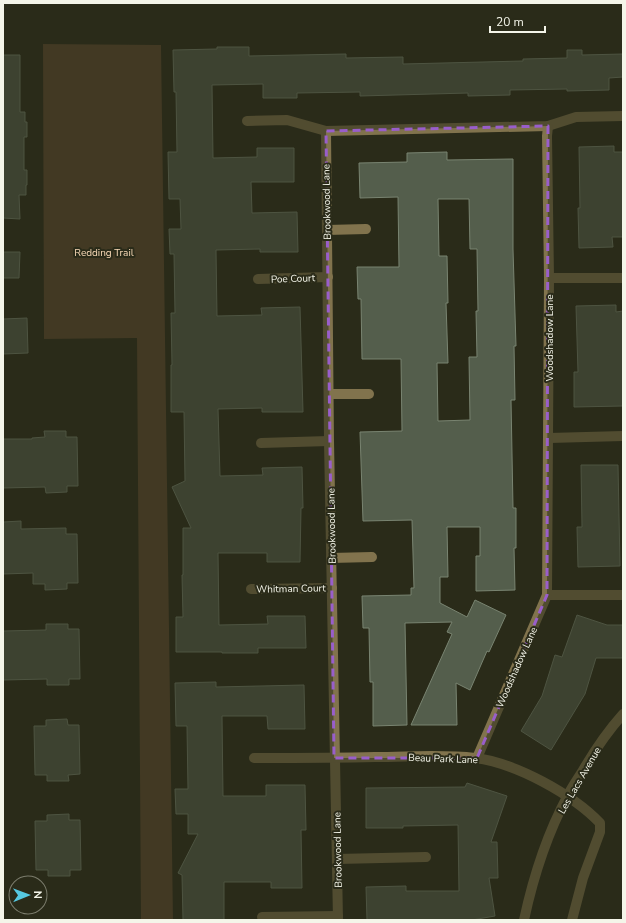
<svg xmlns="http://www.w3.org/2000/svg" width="626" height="923" font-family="'Nunito Sans',sans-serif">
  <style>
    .green { fill: #5f492f }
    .building { fill: #545e4c; stroke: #798471; fill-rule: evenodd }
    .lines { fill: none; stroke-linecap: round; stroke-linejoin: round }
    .minor { stroke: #81734d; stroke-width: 10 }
    .marked { fill: none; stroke: #995eca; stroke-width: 3; stroke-dasharray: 8 5; stroke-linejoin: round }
    .labels { text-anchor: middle; stroke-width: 4; stroke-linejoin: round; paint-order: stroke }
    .street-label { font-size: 10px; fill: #f4f5e9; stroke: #2a2b19 }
    .park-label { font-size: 10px; fill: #fcdcb9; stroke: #2a2b19 }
  </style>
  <rect width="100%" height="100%" fill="#2a2b19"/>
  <polygon class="green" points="43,44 161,45 173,920 141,920 137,338 44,339"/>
  <g class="building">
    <polygon points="217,47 249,47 249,56 346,54 346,58 403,57 403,64 523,61 523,59 567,58 567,50 582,50 582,55 623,54 623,77 609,78 609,90 567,91 567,89 510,90 510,95 468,96 468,93 360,96 360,92 297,93 297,98 263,98 263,84 212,85 213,158 257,157 257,148 294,148 294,182 251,182 252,213 297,212 298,252 260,252 260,249 216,250 217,316 262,315 261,308 300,307 303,412 262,412 262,408 218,409 220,476 263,475 262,468 302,467 303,508 301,508 300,562 267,562 267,553 218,553 219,625 268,624 267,616 305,616 306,648 258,648 258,653 222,653 222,652 176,652 176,617 183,617 182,575 183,575 183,528 191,528 172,487 185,481 184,412 171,412 171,365 172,365 171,313 175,313 174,254 170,254 169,229 181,229 180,199 169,199 168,152 177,152 176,92 174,92 173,50 217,49"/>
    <polygon points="3,55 20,55 20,112 25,112 25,122 27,122 27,137 24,137 24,170 27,170 27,185 26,185 26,195 19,195 20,219 3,218"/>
    <polygon points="614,146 614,152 623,152 623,237 612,237 613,247 579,248 578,208 580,208 579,147"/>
    <path d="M 447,152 L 447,160 L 513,159 L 513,249 L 516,346 L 514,346 L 515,400 L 511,400 L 513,508 L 516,508 L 516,548 L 514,548 L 515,590 L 476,591 L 476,556 L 480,556 L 480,527 L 447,527 L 448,577 L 440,577 L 440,603 L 467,617 L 475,600 L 506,615 L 489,652 L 487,651 L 470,690 L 456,683 L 457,725 L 411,725 L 452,634 L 447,632 L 452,622 L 405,623 L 407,725 L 373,726 L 373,682 L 370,682 L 369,628 L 363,628 L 362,596 L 411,595 L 411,588 L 414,588 L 412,520 L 363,521 L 360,432 L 402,431 L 401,359 L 362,359 L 361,299 L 358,299 L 357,267 L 399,267 L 398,197 L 360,198 L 359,163 L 407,162 L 407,153 ZM 438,199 L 469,199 L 470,249 L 477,249 L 478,311 L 476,311 L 477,357 L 469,357 L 470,420 L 438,421 L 437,363 L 448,363 L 446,303 L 448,303 L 447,256 L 439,256 Z"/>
    <polygon points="3,252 20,252 19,278 3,278"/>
    <polygon points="616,305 616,312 623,311 623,406 574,407 574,372 578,372 576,306"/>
    <polygon points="27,318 28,353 3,354 3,319"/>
    <polygon points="44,431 66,431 66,437 77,437 78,486 67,486 67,492 46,493 45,487 3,488 3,439 32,439 32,438 45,437"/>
    <polygon points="581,465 618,465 620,566 578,567 577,527 582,527"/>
    <polygon points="21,521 21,529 66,528 66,534 77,534 78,583 67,583 67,589 45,590 45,584 33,584 33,573 3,574 3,522"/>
    <polygon points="577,615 607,625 623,625 623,658 596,658 585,694 551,750 521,731 542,696 555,655 562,657"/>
    <polygon points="46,624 68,624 68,629 79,629 80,679 69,679 69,685 47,685 47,679 3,680 3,631 46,630"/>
    <polygon points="216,682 216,687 304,685 305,729 268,729 267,716 222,716 223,796 266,796 266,785 305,785 306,830 301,830 302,888 271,888 271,882 224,882 224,920 183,920 182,875 178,873 198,834 188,834 188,814 176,814 175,789 188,789 187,726 176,726 175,683"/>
    <polygon points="67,719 68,725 79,725 80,774 68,775 69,781 47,781 47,775 35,775 34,726 46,726 46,720"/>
    <polygon points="467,783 507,796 491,842 497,842 498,878 489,878 495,916 472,920 367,920 366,887 406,886 406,891 459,891 458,825 403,826 403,828 366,828 366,788 465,787"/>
    <polygon points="69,814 69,820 80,820 81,870 70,870 70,876 48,876 48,870 36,870 35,821 47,821 47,815"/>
  </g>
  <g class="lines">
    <g class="minor">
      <polyline points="247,121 287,120 326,131 548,126 576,117 623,116"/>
      <polyline points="326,131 329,441 338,920"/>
      <polyline points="327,230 366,229"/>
      <polyline points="549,278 623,278"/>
      <polyline points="258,279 328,277"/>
      <polyline points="329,394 369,394"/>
      <polyline points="549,438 623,436"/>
      <polyline points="261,443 329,441"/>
      <polyline points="331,558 372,557"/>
      <polyline points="251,589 332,588"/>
      <polyline points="547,595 623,595"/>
      <path d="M 254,758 C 294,758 335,758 375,757 C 408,757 442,754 475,758 C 516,763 572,794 600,823 L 600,832 L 583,878 L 572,920"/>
      <polyline points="477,758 547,595 549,278 547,136 548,126"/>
      <polyline points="337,859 426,857"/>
      <polyline points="262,917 338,916"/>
      <path d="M 524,920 C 533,878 547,834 568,795 C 572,787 577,780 582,772 C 594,751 607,732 623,714"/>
    </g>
  </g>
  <path d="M0 0H626V923H0ZM 548,126 L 547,595 L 477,758 L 334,758 L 326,131 Z" fill="#2a2b19" fill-opacity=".55" fill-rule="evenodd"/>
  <path class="marked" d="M 548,126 L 547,595 L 477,758 L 334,758 L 326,131 Z"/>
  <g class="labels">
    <g class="street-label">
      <text transform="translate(326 202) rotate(-91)" y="4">Brookwood Lane</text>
      <text transform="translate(293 278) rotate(-2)" y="4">Poe Court</text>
      <text transform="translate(549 338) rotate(-90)" y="4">Woodshadow Lane</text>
      <text transform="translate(331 526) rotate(-91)" y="4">Brookwood Lane</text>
      <text transform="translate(291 588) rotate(-1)" y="4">Whitman Court</text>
      <text transform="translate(516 667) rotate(-66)" y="4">Woodshadow Lane</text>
      <text transform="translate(443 758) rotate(2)" y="4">Beau Park Lane</text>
      <text transform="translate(579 780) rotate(-60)" y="4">Les Lacs Avenue</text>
      <text transform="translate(337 850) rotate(-91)" y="4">Brookwood Lane</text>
    </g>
    <g class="park-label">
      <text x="104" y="256">Redding Trail</text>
    </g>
  </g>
  <rect width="626" height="923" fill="none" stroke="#f4f5e9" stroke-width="8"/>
  <g transform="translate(28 895) rotate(89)"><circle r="19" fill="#2a2b19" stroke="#7b7c6c"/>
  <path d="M0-3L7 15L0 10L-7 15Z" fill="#56c9e1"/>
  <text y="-6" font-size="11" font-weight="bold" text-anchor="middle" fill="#f4f5e9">N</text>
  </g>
  <path d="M490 26v6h55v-6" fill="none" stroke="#f4f5e9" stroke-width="2"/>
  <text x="496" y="26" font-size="12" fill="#f4f5e9" stroke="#2a2b19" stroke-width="3" paint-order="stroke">20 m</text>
</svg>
